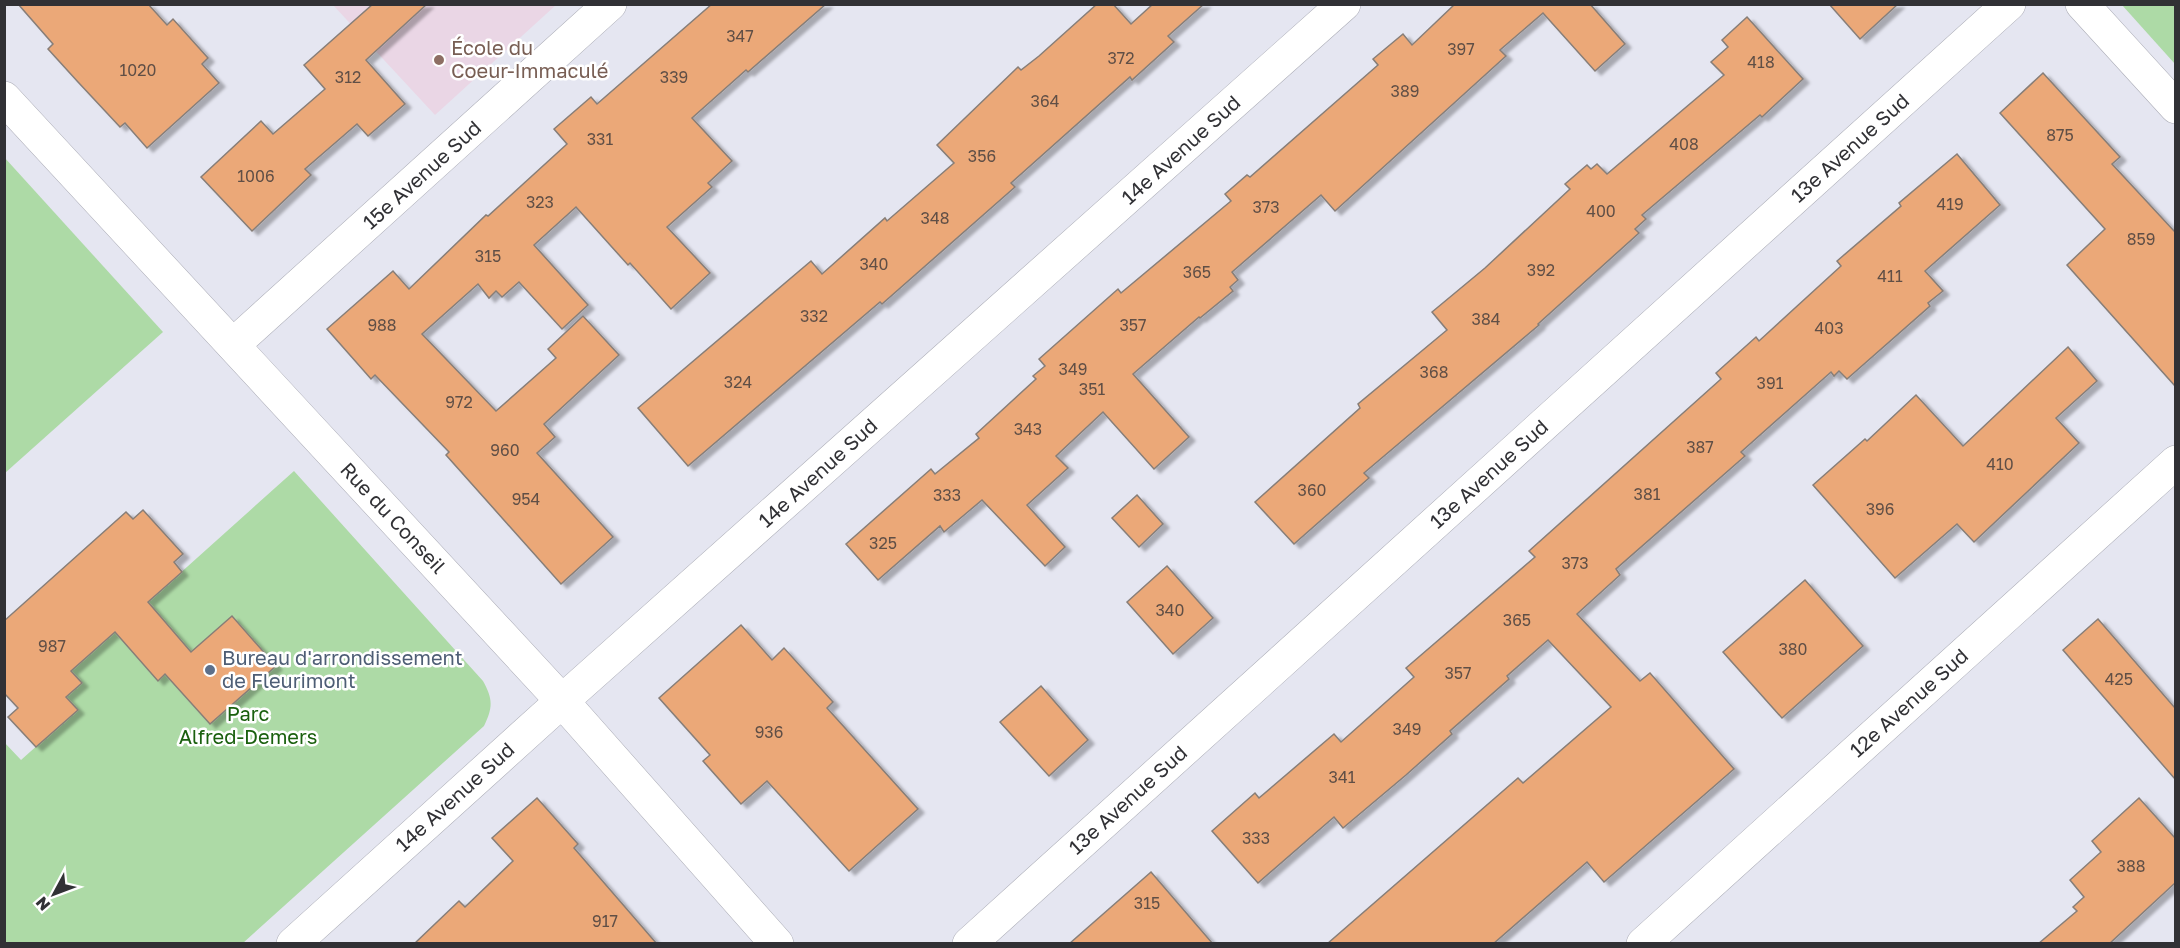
<svg xmlns="http://www.w3.org/2000/svg" width="2180" height="948" font-family="'Golos Text',sans-serif">
  <style>
    .education { fill: #ead6e5 }
    .green { fill: #addaa6 }
    .building { fill: #eba878; stroke: #877e78; stroke-width: 1.5; filter: url(#shadow) }
    .lines { fill: none; stroke-linecap: round; stroke-linejoin: round }
    .minor-casing { stroke: #acadb7; stroke-width: 34 }
    .major-casing { stroke: #acadb7; stroke-width: 34 }
    .minor { stroke: #fff; stroke-width: 33 }
    .major { stroke: #fff; stroke-width: 33 }
    .education-dot { fill: #8d6e63; stroke: #fff; stroke-width: 2 }
    .service-dot { fill: #5c6f8a; stroke: #fff; stroke-width: 2 }
    .labels { text-anchor: middle; stroke-width: 5; stroke-linejoin: round; paint-order: stroke }
    .number-label { font-size: 16px; fill: #604f46 }
    .education-label { font-size: 20px; fill: #785e54; stroke: #fff; text-anchor: start }
    .street-label { font-size: 20px; fill: #313135; stroke: #fff }
    .service-label { font-size: 20px; fill: #4e5e75; stroke: #fff; text-anchor: start }
    .park-label { font-size: 20px; fill: #1a600e; stroke: #fff }
  </style>
  <defs>
    <filter id="shadow"><feDropShadow dx="6" dy="4" stdDeviation="1.5" flood-color="#0004"/></filter>
  </defs>
  <rect width="100%" height="100%" fill="#e5e6f1"/>
  <polygon class="education" points="333,5 556,5 435,115"/>
  <g class="green">
    <polygon points="2122,5 2175,5 2175,64"/>
    <polygon points="4,157 163,332 5,473 4,473"/>
    <path d="M 294,471 L 483,681 C 493,699 493,707 484,726 L 243,943 L 5,943 L 4,742 L 21,760 L 77,710 L 66,697 L 82,683 L 71,671 Z"/>
  </g>
  <g class="building">
    <polygon points="18,4 148,4 167,25 173,19 208,58 202,64 219,83 147,148 125,123 120,127 78,82 48,49 53,44"/>
    <polygon points="373,4 427,4 366,60 405,104 368,136 357,124 305,169 311,175 252,231 201,177 261,121 273,134 325,89 304,65"/>
    <polygon points="712,4 826,4 748,72 746,70 692,118 732,161 708,183 712,187 667,227 710,273 671,309 630,263 628,265 576,207 534,245 588,305 562,329 519,282 502,297 496,291 489,298 478,284 422,334 496,411 556,358 548,349 583,316 619,355 544,424 555,437 537,453 613,537 561,584 446,455 449,452 375,375 371,379 327,329 393,271 409,289 486,215 488,216 567,144 554,129 591,97 597,104"/>
    <polygon points="1097,4 1113,4 1131,24 1153,4 1204,4 1168,36 1174,42 1132,80 1130,77 1011,183 1015,187 882,304 880,302 688,466 638,408 811,261 822,274 885,218 887,221 954,163 937,145 1018,67 1021,70 1039,56"/>
    <polygon points="1455,4 1590,4 1625,44 1595,71 1543,13 1500,50 1506,56 1335,211 1321,195 1232,272 1238,280 1230,287 1233,291 1200,318 1199,317 1133,374 1189,437 1154,469 1103,412 1056,456 1068,468 1027,505 1065,547 1045,566 982,500 944,532 940,526 878,580 846,544 931,469 935,474 979,438 976,434 1036,379 1033,376 1045,366 1039,359 1118,289 1121,293 1231,201 1225,194 1247,175 1250,177 1378,65 1373,59 1403,34 1412,45"/>
    <polygon points="1829,4 1898,4 1860,39"/>
    <polygon points="1747,17 1803,79 1762,117 1760,115 1642,215 1646,219 1635,229 1639,233 1538,324 1539,325 1364,473 1369,478 1294,544 1255,502 1360,408 1358,404 1447,330 1432,312 1485,268 1570,189 1565,184 1587,165 1591,169 1597,164 1607,174 1724,75 1711,62 1728,47 1722,40"/>
    <polygon points="2043,73 2120,157 2112,164 2175,232 2175,386 2067,265 2105,229 2000,113"/>
    <polygon points="1957,154 2000,205 1925,271 1943,291 1928,303 1930,306 1847,379 1839,371 1834,376 1831,372 1741,452 1745,456 1616,569 1620,575 1577,614 1640,681 1650,673 1734,769 1604,882 1587,862 1493,944 1327,944 1518,778 1523,783 1611,707 1548,640 1507,676 1509,679 1450,731 1452,734 1406,775 1343,828 1334,817 1258,883 1212,831 1255,793 1259,798 1334,734 1341,742 1414,677 1406,668 1535,557 1529,551 1721,379 1716,373 1756,337 1759,341 1841,266 1837,261 1901,206 1899,203"/>
    <polygon points="2068,347 2097,381 2056,418 2079,443 1974,542 1957,524 1895,578 1813,485 1865,439 1867,441 1916,395 1963,446"/>
    <polygon points="1137,495 1163,524 1139,547 1112,518"/>
    <polygon points="143,510 183,554 174,562 182,572 148,602 191,652 232,616 276,666 210,724 165,674 158,681 115,632 71,671 82,683 66,697 78,710 36,747 8,717 18,708 4,693 4,621 126,512 133,519"/>
    <polygon points="1167,566 1213,618 1173,654 1127,602"/>
    <polygon points="1805,580 1863,646 1782,718 1723,652"/>
    <polygon points="2098,619 2175,708 2175,779 2063,650"/>
    <polygon points="741,625 772,660 784,648 833,702 827,708 918,809 849,871 767,781 741,804 703,761 710,755 659,698"/>
    <polygon points="1041,686 1088,740 1049,776 1000,722"/>
    <polygon points="537,798 578,844 574,848 657,944 414,944 459,901 465,907 513,861 492,838"/>
    <polygon points="2139,798 2175,838 2175,883 2109,944 2038,944 2077,911 2073,907 2084,897 2070,880 2101,852 2092,841"/>
    <polygon points="1151,872 1213,944 1069,944"/>
  </g>
  <g class="lines">
    <g class="minor-casing">
      <g id="minor">
        <polyline points="2082,4 2176,107"/>
        <polyline points="4,98 562,701 777,944"/>
        <polyline points="233,345 610,4"/>
        <polyline points="293,944 562,701 1344,4"/>
      </g>
    </g>
    <g class="major-casing">
      <g id="major">
        <polyline points="969,944 2009,4"/>
        <polyline points="1643,944 2176,462"/>
      </g>
    </g>
    <use href="#minor" class="minor"/>
    <use href="#major" class="major"/>
  </g>
  <circle class="education-dot" cx="439" cy="60" r="6"/>
  <circle class="service-dot" cx="210" cy="670" r="6"/>
  <g class="labels">
    <g class="number-label">
      <text x="740" y="42">347</text>
      <text x="1461" y="55">397</text>
      <text x="1121" y="64">372</text>
      <text x="1761" y="68">418</text>
      <text x="138" y="76">1020</text>
      <text x="348" y="83">312</text>
      <text x="674" y="83">339</text>
      <text x="1405" y="97">389</text>
      <text x="1045" y="107">364</text>
      <text x="2060" y="141">875</text>
      <text x="600" y="145">331</text>
      <text x="1684" y="150">408</text>
      <text x="982" y="162">356</text>
      <text x="256" y="182">1006</text>
      <text x="540" y="208">323</text>
      <text x="1950" y="210">419</text>
      <text x="1266" y="213">373</text>
      <text x="1601" y="217">400</text>
      <text x="935" y="224">348</text>
      <text x="2141" y="245">859</text>
      <text x="488" y="262">315</text>
      <text x="874" y="270">340</text>
      <text x="1541" y="276">392</text>
      <text x="1197" y="278">365</text>
      <text x="1890" y="282">411</text>
      <text x="814" y="322">332</text>
      <text x="1486" y="325">384</text>
      <text x="382" y="331">988</text>
      <text x="1133" y="331">357</text>
      <text x="1829" y="334">403</text>
      <text x="1073" y="375">349</text>
      <text x="1434" y="378">368</text>
      <text x="738" y="388">324</text>
      <text x="1770" y="389">391</text>
      <text x="1092" y="395">351</text>
      <text x="459" y="408">972</text>
      <text x="1028" y="435">343</text>
      <text x="1700" y="453">387</text>
      <text x="505" y="456">960</text>
      <text x="2000" y="470">410</text>
      <text x="1312" y="496">360</text>
      <text x="1647" y="500">381</text>
      <text x="947" y="501">333</text>
      <text x="526" y="505">954</text>
      <text x="1880" y="515">396</text>
      <text x="883" y="549">325</text>
      <text x="1575" y="569">373</text>
      <text x="1170" y="616">340</text>
      <text x="1517" y="626">365</text>
      <text x="52" y="652">987</text>
      <text x="1793" y="655">380</text>
      <text x="1458" y="679">357</text>
      <text x="2119" y="685">425</text>
      <text x="1407" y="735">349</text>
      <text x="769" y="738">936</text>
      <text x="1342" y="783">341</text>
      <text x="1256" y="844">333</text>
      <text x="2131" y="872">388</text>
      <text x="1147" y="909">315</text>
      <text x="605" y="927">917</text>
    </g>
    <g class="education-label">
      <text x="451" y="55">École du<tspan x="451" dy="23">Coeur-Immaculé</tspan></text>
    </g>
    <g class="street-label">
      <text transform="translate(1850 148) rotate(-42)" y="7">13e Avenue Sud</text>
      <text transform="translate(1181 150) rotate(-42)" y="7">14e Avenue Sud</text>
      <text transform="translate(422 175) rotate(-42)" y="7">15e Avenue Sud</text>
      <text transform="translate(818 473) rotate(-42)" y="7">14e Avenue Sud</text>
      <text transform="translate(1489 474) rotate(-42)" y="7">13e Avenue Sud</text>
      <text transform="translate(393 518) rotate(47)" y="7">Rue du Conseil</text>
      <text transform="translate(1909 703) rotate(-42)" y="7">12e Avenue Sud</text>
      <text transform="translate(455 797) rotate(-42)" y="7">14e Avenue Sud</text>
      <text transform="translate(1128 800) rotate(-42)" y="7">13e Avenue Sud</text>
    </g>
    <g class="service-label">
      <text x="222" y="665">Bureau d'arrondissement<tspan x="222" dy="23">de Fleurimont</tspan></text>
    </g>
    <g class="park-label">
      <text x="248" y="721">Parc<tspan x="248" dy="23">Alfred-Demers</tspan></text>
    </g>
  </g>
  <rect width="2180" height="948" fill="none" stroke="#313135" stroke-width="12"/>
  <g transform="translate(54 894) rotate(229)" stroke="#ffffff" stroke-width="4.5" paint-order="stroke">
  <path d="M0-4.5L10 22L0 15L-10 22Z" fill="#313135"/>
  <text y="-9" font-size="16" font-weight="bold" text-anchor="middle" fill="#313135">N</text>
  </g>
</svg>
